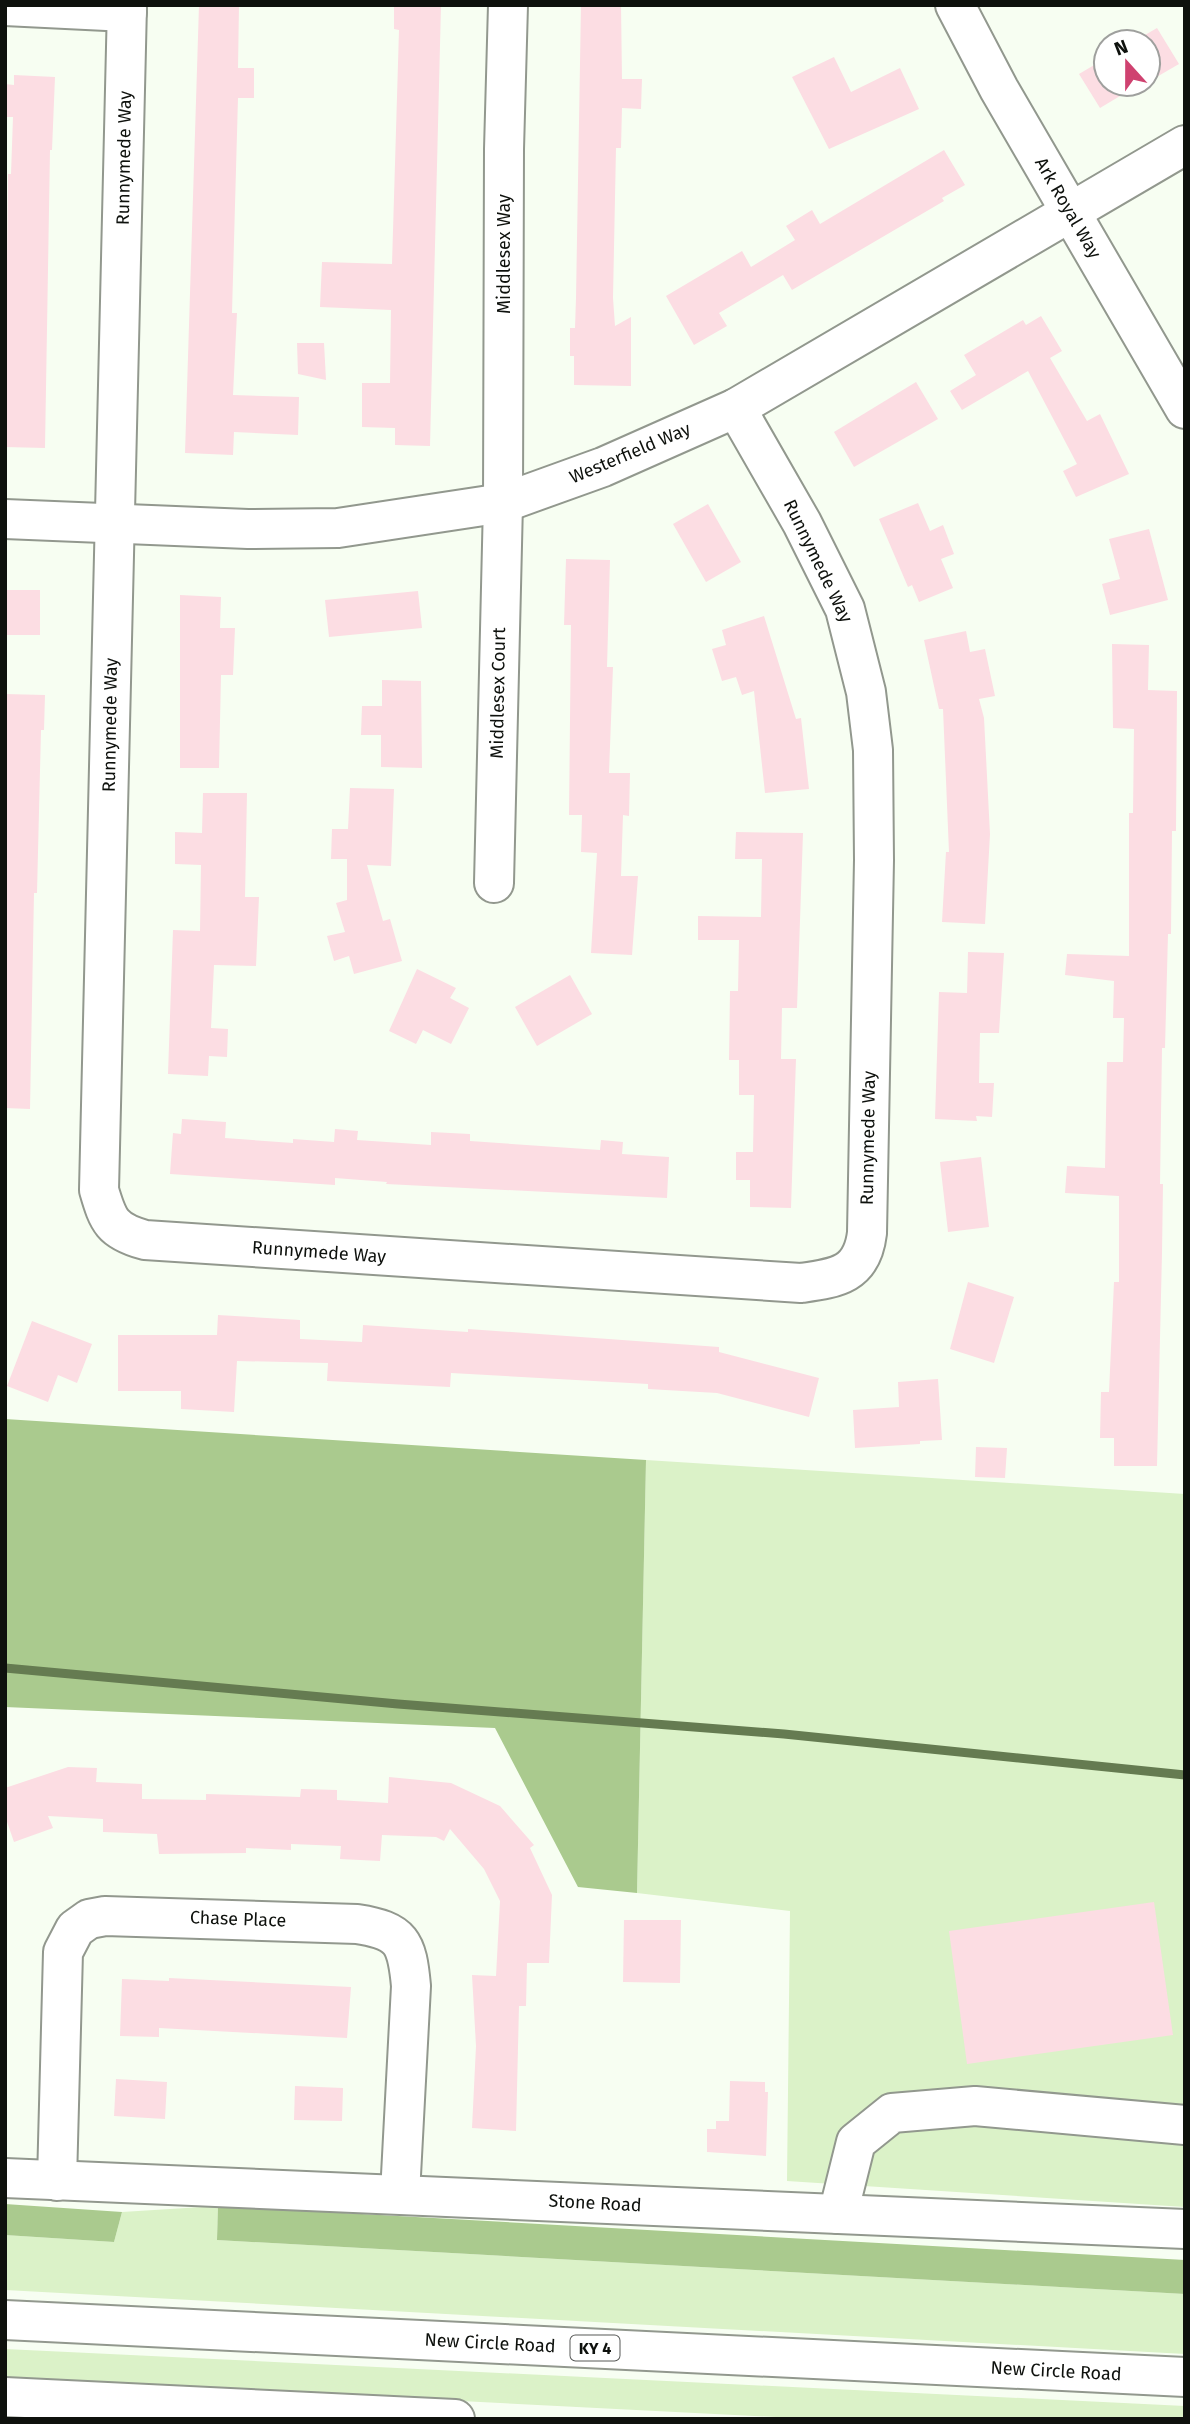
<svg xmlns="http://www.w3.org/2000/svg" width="1190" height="2424" font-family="'Fira Sans',sans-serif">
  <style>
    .green { fill: #dbf2c8 }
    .forest { fill: #aaca8e }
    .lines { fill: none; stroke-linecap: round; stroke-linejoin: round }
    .stream { stroke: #657b51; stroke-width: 9 }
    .building { fill: #fcdde3 }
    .minor-casing { stroke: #92988e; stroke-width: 42 }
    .highway-casing { stroke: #92988e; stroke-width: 42 }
    .minor { stroke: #fff; stroke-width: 38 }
    .highway { stroke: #fff; stroke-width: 38 }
    .labels { text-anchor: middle; stroke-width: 5; stroke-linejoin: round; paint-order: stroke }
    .shield { fill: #fff; stroke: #565856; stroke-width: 2 }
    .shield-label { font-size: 16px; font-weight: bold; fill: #0e110d }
    .street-label { font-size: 18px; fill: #0e110d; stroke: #fff }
  </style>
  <rect width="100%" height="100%" fill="#f7fef2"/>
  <g class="green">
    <polygon points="646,1460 1185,1494 1185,2207 787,2181 790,1911 637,1893"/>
    <polygon points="218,2206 217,2240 1185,2294 1185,2354 5,2290 5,2235 114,2242 122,2212"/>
    <polygon points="5,2349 1185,2406 1185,2419 814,2419 5,2378"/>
  </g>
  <g class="forest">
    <polygon points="5,1419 646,1460 637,1893 578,1887 495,1728 5,1707"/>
    <polygon points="5,2204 122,2212 114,2242 5,2235"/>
    <polygon points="218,2206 1185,2260 1185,2294 217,2240"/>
  </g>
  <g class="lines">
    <polyline class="stream" points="5,1668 398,1704 784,1734 1185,1775"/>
  </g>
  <g class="building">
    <polygon points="199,5 239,5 238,68 254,68 254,98 238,98 232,313 237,313 233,395 299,397 298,435 234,432 233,455 185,453"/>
    <polygon points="394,5 441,5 430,446 395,445 395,428 362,427 362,383 390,383 391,310 320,307 322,262 392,264 399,30 394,29"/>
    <polygon points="581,5 621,5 622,79 642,79 641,109 622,108 621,148 616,148 613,298 615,326 631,317 631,386 574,385 574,356 570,356 570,328 575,328 576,298"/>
    <polygon points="1157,28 1179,64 1148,82 1148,42 1133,42"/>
    <polygon points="834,57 851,92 900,68 919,109 829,149 792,77"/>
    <polygon points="1106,58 1106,84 1140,84 1100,108 1079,74"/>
    <polygon points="14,75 55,77 52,150 50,150 45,448 5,447 8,174 11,174 13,117 5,117 5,84 14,85"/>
    <polygon points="944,150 965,185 942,198 944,201 792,290 783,275 719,313 727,326 694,345 666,296 742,251 751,267 795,240 786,226 812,210 820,224"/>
    <polygon points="1041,316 1062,351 1050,358 1087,421 1100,414 1129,474 1076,497 1063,471 1077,464 1028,371 962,410 950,391 976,375 964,355 1023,320 1026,325"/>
    <polygon points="297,343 324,343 326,380 298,374"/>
    <polygon points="916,382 938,419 854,467 834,432"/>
    <polygon points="918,503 930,531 943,525 954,554 941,559 953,588 919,602 912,585 908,587 879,519"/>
    <polygon points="708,504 741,562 706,582 673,524"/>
    <polygon points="1149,529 1168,600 1110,615 1102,584 1120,579 1109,539"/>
    <polygon points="566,559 610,560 607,667 613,667 609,773 630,773 629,816 623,815 621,876 638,876 632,955 591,953 597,853 581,852 582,815 569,815 571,625 564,625"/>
    <rect x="5" y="590" width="35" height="45"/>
    <polygon points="418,591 422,628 329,637 325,600"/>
    <polygon points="180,595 221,597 220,628 235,628 233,675 221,675 219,768 180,768"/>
    <polygon points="764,616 796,719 801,718 809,789 765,793 754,691 742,695 736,677 722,681 712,649 726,645 722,630"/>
    <polygon points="966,631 970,652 985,649 995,696 979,699 984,718 990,834 985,924 942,922 946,852 949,852 943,709 939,709 924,640"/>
    <polygon points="1112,644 1149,645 1148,690 1177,691 1176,831 1172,831 1171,934 1168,934 1165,1048 1162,1048 1160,1184 1163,1184 1162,1253 1157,1466 1114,1466 1114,1438 1100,1438 1101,1392 1109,1392 1114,1282 1119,1282 1119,1196 1065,1193 1067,1166 1105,1168 1107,1062 1123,1062 1124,1018 1113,1018 1114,981 1065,975 1067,954 1129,956 1129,813 1133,813 1134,729 1113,728"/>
    <polygon points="382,680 421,681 422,768 381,767 381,735 361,735 362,706 382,706"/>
    <polygon points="5,694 45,695 44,730 41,730 37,893 34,893 30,1109 5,1108"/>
    <polygon points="350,788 394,789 391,866 367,865 383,921 390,919 402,961 354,974 349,956 334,961 327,936 345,932 336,903 347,900 347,859 331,859 332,829 348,829"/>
    <polygon points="203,793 247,793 245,897 259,897 256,966 214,965 211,1028 228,1029 227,1057 209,1056 208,1076 168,1074 173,930 200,931 201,865 175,864 175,832 202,833"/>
    <polygon points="736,832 803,833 797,1008 782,1008 781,1059 796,1059 791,1208 750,1207 750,1180 736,1180 736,1152 753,1152 754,1095 739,1095 739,1060 729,1060 730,991 738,991 739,940 698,940 698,916 761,917 762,859 735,859"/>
    <polygon points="968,952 1004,953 999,1033 980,1033 979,1083 994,1083 992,1117 976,1116 977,1121 935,1119 939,992 967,993"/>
    <polygon points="417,969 456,988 450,998 469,1008 451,1044 423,1030 416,1044 389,1031"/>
    <polygon points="570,975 592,1014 537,1046 515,1007"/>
    <polygon points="182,1119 226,1122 225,1138 293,1143 293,1139 334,1142 335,1129 358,1131 357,1140 431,1145 431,1132 470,1134 470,1141 600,1150 601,1140 623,1142 622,1154 669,1157 667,1198 386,1184 387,1182 335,1178 335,1185 170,1174 173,1133 181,1134"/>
    <polygon points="981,1157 989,1227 948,1232 940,1162"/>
    <polygon points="968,1282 1014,1297 994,1363 950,1349"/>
    <polygon points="218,1315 300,1320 300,1339 362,1342 363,1325 468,1332 468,1329 719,1347 719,1352 819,1378 809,1417 717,1393 648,1389 648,1384 451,1373 450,1387 327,1381 328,1363 237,1361 234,1412 181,1409 181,1391 118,1391 118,1335 217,1335"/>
    <polygon points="32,1321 92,1344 77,1383 58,1375 48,1402 7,1386"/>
    <polygon points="938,1379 942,1440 920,1441 920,1444 855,1448 853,1410 899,1407 898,1382"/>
    <polygon points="976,1447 1007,1448 1005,1478 975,1477"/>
    <polygon points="68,1767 97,1768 96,1782 142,1784 142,1799 206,1800 206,1794 300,1797 301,1789 337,1790 337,1800 388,1803 389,1777 451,1783 500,1806 534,1845 530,1848 552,1895 549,1963 527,1963 526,2006 519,2006 516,2131 472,2128 476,2046 472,1975 496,1976 500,1901 484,1869 450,1829 444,1841 436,1837 382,1835 380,1861 340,1859 341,1846 291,1844 291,1850 246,1848 246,1853 159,1854 157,1834 103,1832 103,1819 48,1816 53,1828 14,1842 5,1816 5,1788"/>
    <polygon points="1154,1902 1173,2035 967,2064 949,1931"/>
    <polygon points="624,1920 681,1920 680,1983 623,1982"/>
    <polygon points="169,1978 351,1987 347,2038 159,2028 159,2037 120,2036 122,1979 169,1981"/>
    <polygon points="116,2079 167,2082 165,2119 114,2116"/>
    <polygon points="730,2081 765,2082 765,2092 768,2092 766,2156 707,2152 707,2129 716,2129 716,2121 729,2121"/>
    <polygon points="295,2086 343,2088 342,2121 294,2120"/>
  </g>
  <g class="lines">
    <g class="minor-casing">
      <g id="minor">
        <path d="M 127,5 L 99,1190 C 108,1221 112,1231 145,1240 L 801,1283 C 837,1278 862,1275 867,1233 L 874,860 L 873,750 L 866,692 L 845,609 L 802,523 L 736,408"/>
        <polyline points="955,5 999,89 1185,409"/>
        <polyline points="5,6 127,12"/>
        <polyline points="5,519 248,529 338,528 503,503 603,467 736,408 1185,145"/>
        <polyline points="494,883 503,503 504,149 508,5"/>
        <polyline points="5,2178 1185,2229"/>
        <path d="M 57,2181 L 63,1952 L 75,1929 L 89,1919 L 105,1916 L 357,1924 C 402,1931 407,1942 411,1986 L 400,2194"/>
        <polyline points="838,2214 856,2142 892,2113 975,2106 1185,2125"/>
      </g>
    </g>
    <g class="highway-casing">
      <g id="highway">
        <polyline points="5,2320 1185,2377"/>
        <polyline points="5,2397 455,2419"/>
      </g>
    </g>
    <use href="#minor" class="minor"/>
    <use href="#highway" class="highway"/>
  </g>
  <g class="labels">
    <rect class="shield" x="570.5" y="2335.5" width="49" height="25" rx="5"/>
    <g class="shield-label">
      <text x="595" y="2354">KY 4</text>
    </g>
    <g class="street-label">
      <text transform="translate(124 158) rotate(-89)" y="6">Runnymede Way</text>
      <text transform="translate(1068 208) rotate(60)" y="6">Ark Royal Way</text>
      <text transform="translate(504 254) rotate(-90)" y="6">Middlesex Way</text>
      <text transform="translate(630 453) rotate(-23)" y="6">Westerfield Way</text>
      <text transform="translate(818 561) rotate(64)" y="6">Runnymede Way</text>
      <text transform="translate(498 693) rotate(-89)" y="6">Middlesex Court</text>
      <text transform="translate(110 725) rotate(-89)" y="6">Runnymede Way</text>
      <text transform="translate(868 1138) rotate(-89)" y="6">Runnymede Way</text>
      <text transform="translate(319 1252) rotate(4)" y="6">Runnymede Way</text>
      <text transform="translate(238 1919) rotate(2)" y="6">Chase Place</text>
      <text transform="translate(595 2203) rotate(3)" y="6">Stone Road</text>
      <text transform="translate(490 2343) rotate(3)" y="6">New Circle Road</text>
      <text transform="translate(1056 2371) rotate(3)" y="6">New Circle Road</text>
    </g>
  </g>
  <rect width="1190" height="2424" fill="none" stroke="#0e110d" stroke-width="14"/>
  <g transform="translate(1127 63) rotate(339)"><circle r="33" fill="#ffffff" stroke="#9fa09e" stroke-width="2"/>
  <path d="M0-5L12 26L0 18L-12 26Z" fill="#cf4270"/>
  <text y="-10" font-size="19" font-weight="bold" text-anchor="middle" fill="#0e110d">N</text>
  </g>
</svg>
